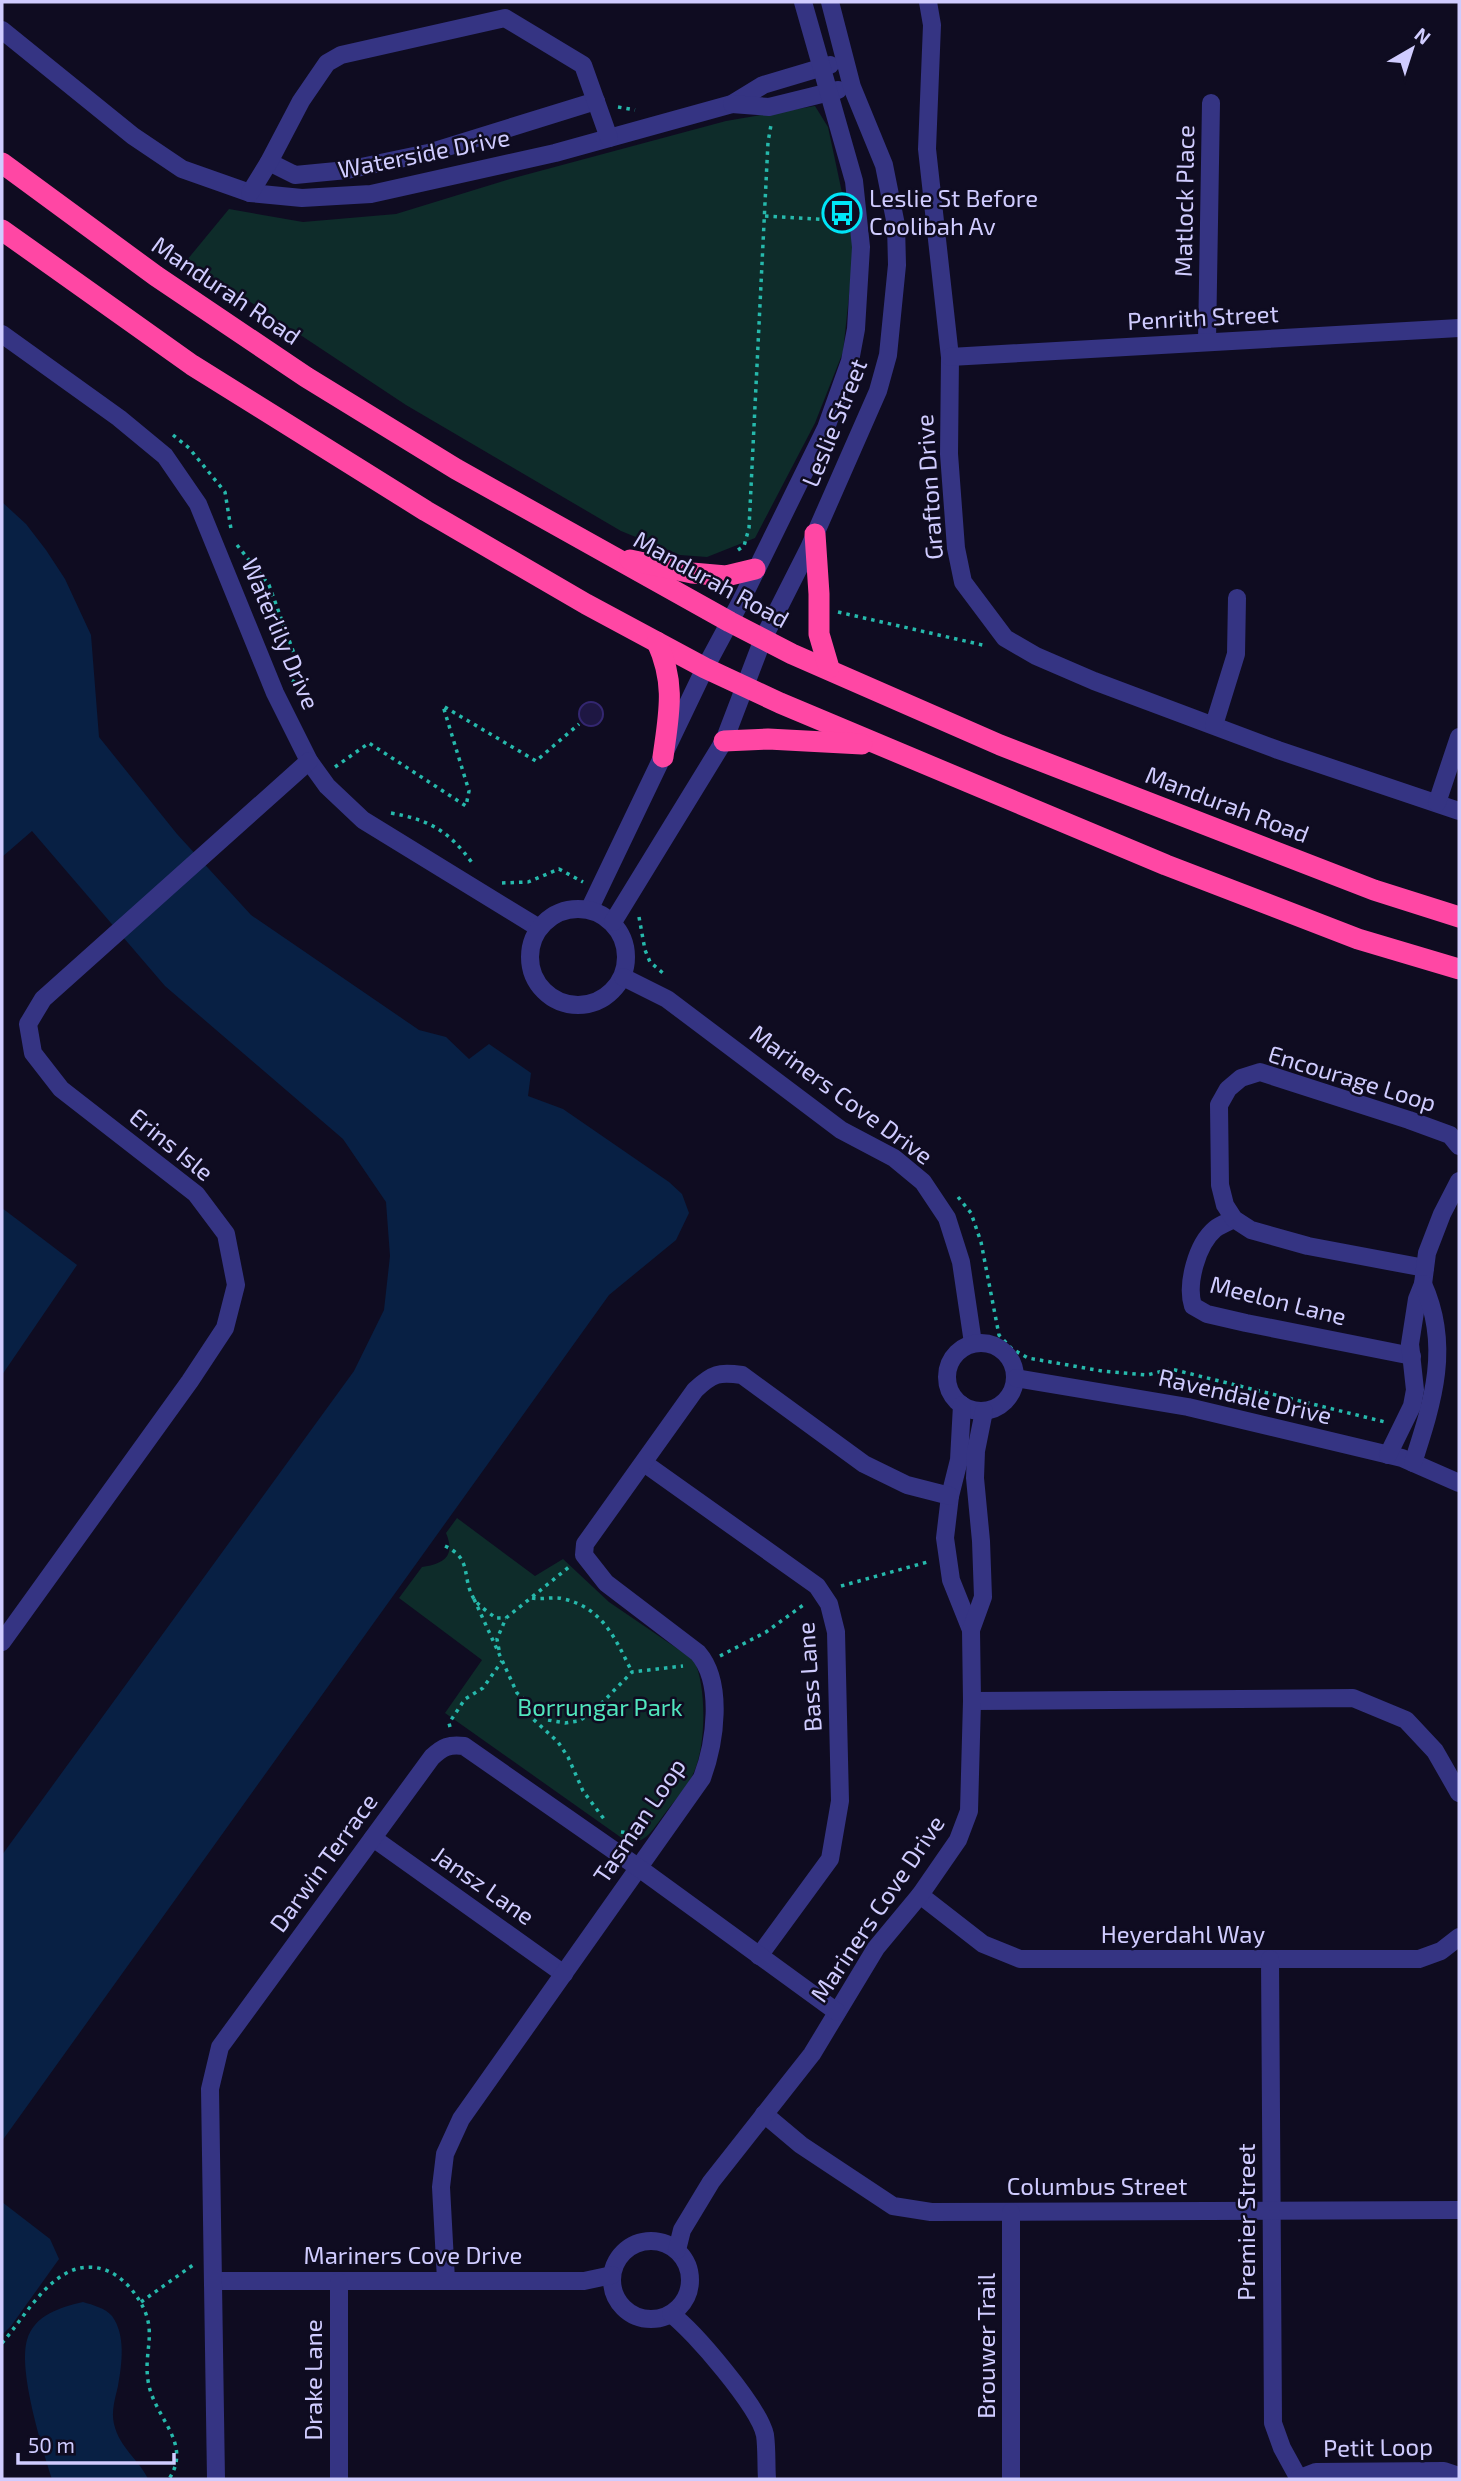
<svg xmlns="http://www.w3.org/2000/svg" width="1461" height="2481" font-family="'Exo 2',sans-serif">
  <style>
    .green { fill: #0e2c2a }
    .water { fill: #082044 }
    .building { fill: #1e1743; stroke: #342771; stroke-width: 2 }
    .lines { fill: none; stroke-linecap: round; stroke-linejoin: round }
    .path { stroke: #26b9ac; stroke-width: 3.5; stroke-dasharray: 3.5 5; stroke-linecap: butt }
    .minor { stroke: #353483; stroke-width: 18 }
    .highway { stroke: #ff47a4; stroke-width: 21 }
    .labels { text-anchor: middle; stroke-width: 5; stroke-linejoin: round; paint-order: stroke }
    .street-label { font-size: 24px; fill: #d0ccff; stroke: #0f0c21 }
    .poi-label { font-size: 24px; fill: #d0ccff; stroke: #0f0c21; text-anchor: start }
    .park-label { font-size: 24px; fill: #51e6bd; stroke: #0f0c21 }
  </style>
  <rect width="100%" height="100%" fill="#0f0c21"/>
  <g class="green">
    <polygon points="815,106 828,127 854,249 843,352 815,423 755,538 707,557 680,555 621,531 406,405 187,260 229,209 303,222 396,214 510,179 726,121"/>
    <path d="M 457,1518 L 535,1576 L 563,1559 L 609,1602 L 694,1660 C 707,1687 706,1745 694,1772 C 687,1788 673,1802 663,1816 C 653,1829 645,1846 626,1841 L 445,1713 L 482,1660 L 399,1598 L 422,1567 C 443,1564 456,1557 446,1533 Z"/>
  </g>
  <g class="water">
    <polygon points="2,502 26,524 46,550 65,579 91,635 99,737 177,834 251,915 419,1030 446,1037 469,1059 489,1044 531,1073 528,1096 563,1109 669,1182 682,1194 689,1213 676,1240 609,1295 2,2141 2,1855 354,1371 384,1310 390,1256 386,1202 343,1139 165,986 32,831 2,857"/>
    <polygon points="2,1208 77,1265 2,1375"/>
    <polygon points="2,2202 50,2239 59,2259 11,2326 2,2335"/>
    <path d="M 83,2302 C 93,2305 105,2308 112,2316 C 126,2335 122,2364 118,2386 C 115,2399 111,2411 114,2424 C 120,2449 139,2459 148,2479 L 52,2479 C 42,2447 18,2371 27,2340 C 34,2315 61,2307 83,2302 Z"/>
  </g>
  <circle class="building" cx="591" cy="714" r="12"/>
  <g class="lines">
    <g class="path">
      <polyline points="618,107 635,110"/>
      <polyline points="765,216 833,220 838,216"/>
      <polyline points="173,435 189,448 225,492 231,529"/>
      <polyline points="237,545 269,585 300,670 292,684"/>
      <polyline points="738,550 744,546 749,528 768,142 771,125"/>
      <polyline points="838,612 987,646"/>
      <polyline points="335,767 369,743 466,806 469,791 443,706 536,761 579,724"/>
      <path d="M 391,813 C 430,820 449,831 473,864"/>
      <polyline points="502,883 528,882 559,869 583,882"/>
      <polyline points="639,917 645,950 650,962 664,974"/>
      <polyline points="958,1197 971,1213 981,1242 999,1335 1012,1349 1028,1358 1102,1371 1147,1375 1171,1369 1385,1422"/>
      <path d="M 445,1546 C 473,1559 461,1577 474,1599 C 479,1606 489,1613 496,1618 L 506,1618"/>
      <polyline points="841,1586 931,1561"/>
      <path d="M 532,1598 C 543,1600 554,1596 564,1599 C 603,1608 616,1640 632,1672"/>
      <polyline points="474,1599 517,1693 548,1720 565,1723 579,1721 595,1710 632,1672 683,1666"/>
      <polyline points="499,1650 497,1639 506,1618 569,1567"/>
      <polyline points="720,1656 766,1632 806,1603"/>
      <polyline points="520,1698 532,1718 558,1742 568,1757 583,1791 604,1819"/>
      <polyline points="450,1727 449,1723 465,1699 483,1688 502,1661"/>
      <polyline points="621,1832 641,1834"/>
      <polyline points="141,2302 193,2265"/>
      <path d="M 2,2343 C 27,2315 56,2256 102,2269 C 115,2272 128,2284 135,2294 C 162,2331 141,2349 149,2386 C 157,2420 192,2444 169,2479"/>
    </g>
    <g class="minor">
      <polyline points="928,2 932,25 927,149 950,357 949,454 956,548 963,582 1005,638 1036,656 1094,681 1278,750 1459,811"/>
      <polyline points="2,30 133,136 182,169 250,193 302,198 371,194 555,153 732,104 763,85 830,65"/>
      <polyline points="732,104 769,107 838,90"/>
      <polyline points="269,162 295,175 347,170 428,153 596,101"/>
      <polyline points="250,193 269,162 301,101 327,63 341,55 505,18 583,65 609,138"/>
      <polyline points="2,334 119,418 165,456 198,504 275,693 309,761 327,786 363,820 539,928"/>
      <polyline points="1207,342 1211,103"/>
      <polyline points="950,357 1459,328"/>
      <polyline points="1214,725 1236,654 1237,598"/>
      <polyline points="1437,803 1459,737"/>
      <polyline points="590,908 705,668 741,601 826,428 850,361 856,329 861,247 854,181 803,2"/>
      <circle cx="578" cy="957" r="48"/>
      <polyline points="613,922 724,741 763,639 809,548 878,391 888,355 897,265 896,225 884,165 852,87 830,2"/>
      <polyline points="623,977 667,999 841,1130 894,1158 923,1182 947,1218 961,1262 973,1343"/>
      <path d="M 1234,1219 C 1228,1222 1220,1225 1215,1229 C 1197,1244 1186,1284 1193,1306 L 1207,1314 L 1246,1323 L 1412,1356"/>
      <polyline points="1425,1268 1308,1246 1251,1230 1234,1219 1225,1205 1220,1185 1219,1105 1228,1089 1241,1078 1260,1072 1409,1120 1450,1135 1459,1146"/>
      <circle cx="981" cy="1377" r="34"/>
      <polyline points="1016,1378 1188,1407 1402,1458 1459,1483"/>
      <polyline points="962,1405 959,1460 950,1496 945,1538 951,1580 971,1630"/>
      <polyline points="1388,1455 1412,1406 1415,1390 1410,1344 1417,1299 1423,1284 1427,1253 1442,1214 1459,1181"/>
      <polyline points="644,1463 817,1586 829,1604 836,1632 840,1801 830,1859 759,1956"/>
      <path d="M 1413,1463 C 1433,1401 1451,1346 1423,1284"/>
      <polyline points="2,1642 190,1381 225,1328 236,1285 226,1234 196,1194 61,1089 33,1053 28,1024 43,999 309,761"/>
      <polyline points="972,1701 1353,1698 1406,1720 1435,1751 1459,1793"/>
      <polyline points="373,1838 564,1974"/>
      <polyline points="920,1895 983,1944 1020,1959 1419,1959 1441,1951 1459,1937"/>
      <polyline points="1270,1959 1273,2423 1282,2448 1299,2479"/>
      <polyline points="764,2114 801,2145 893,2206 931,2212 1459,2210"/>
      <polyline points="1011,2212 1011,2479"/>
      <circle cx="651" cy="2280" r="39"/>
      <polyline points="677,2250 682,2230 711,2182 812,2054 876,1948 920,1895 958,1840 969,1811 972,1701 971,1630 983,1597 981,1541 975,1478 976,1451 984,1411"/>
      <path d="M 446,2280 L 441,2187 L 445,2154 L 461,2119 L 702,1778 C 715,1743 724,1683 698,1653 L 606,1583 L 584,1555 L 585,1544 L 695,1390 C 713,1373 719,1372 742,1375 L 864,1464 L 907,1485 L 950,1496"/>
      <polyline points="213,2281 584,2281 612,2275"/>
      <polyline points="339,2282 339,2479"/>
      <path d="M 671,2314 C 694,2331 759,2407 765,2435 C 767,2449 766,2465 767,2479"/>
      <path d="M 216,2479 L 210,2089 L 220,2047 L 432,1757 C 443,1747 449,1744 464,1746 L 639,1868 L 837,2012"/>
      <polyline points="1298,2479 1316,2472 1444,2471 1459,2476"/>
    </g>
    <g class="highway">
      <polyline points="2,163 156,276 306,377 456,469 730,622 792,654 1000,745 1374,890 1459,917"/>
      <polyline points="2,230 192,365 426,511 586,604 705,668 780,703 1166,865 1358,939 1459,969"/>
      <polyline points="815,534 819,594 819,634 829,668"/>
      <polyline points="630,560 692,573 726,576 755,569"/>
      <path d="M 657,642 C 676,684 669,713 663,757"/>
      <polyline points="724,741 768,739 862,744"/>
    </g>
  </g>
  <defs>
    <g id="bus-ring" transform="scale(2.0125)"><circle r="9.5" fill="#0f0c21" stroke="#00e5f7" stroke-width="1.5"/><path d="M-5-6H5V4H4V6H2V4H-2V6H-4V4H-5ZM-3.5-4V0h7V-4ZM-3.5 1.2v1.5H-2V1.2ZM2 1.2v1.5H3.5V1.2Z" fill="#00e5f7"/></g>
  </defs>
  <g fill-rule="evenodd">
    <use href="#bus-ring" x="842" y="213"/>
  </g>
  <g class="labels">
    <g class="street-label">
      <text transform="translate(424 154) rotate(-11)" y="8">Waterside Drive</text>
      <text transform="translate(1185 201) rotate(-89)" y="8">Matlock Place</text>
      <text transform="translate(226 291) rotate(34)" y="8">Mandurah Road</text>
      <text transform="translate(1203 318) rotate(-3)" y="8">Penrith Street</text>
      <text transform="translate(835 423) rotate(-68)" y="8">Leslie Street</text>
      <text transform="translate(930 487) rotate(-94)" y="8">Grafton Drive</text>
      <text transform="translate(711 580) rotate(29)" y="8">Mandurah Road</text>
      <text transform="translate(280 634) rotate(67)" y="8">Waterlily Drive</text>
      <text transform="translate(1227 805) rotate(21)" y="8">Mandurah Road</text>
      <text transform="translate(1352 1079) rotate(17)" y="8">Encourage Loop</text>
      <text transform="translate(841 1095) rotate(36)" y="8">Mariners Cove Drive</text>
      <text transform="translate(171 1145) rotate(39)" y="8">Erins Isle</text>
      <text transform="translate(1278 1301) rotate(14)" y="8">Meelon Lane</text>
      <text transform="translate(1245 1397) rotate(13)" y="8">Ravendale Drive</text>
      <text transform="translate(810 1677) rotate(-94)" y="8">Bass Lane</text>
      <text transform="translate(640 1821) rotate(-56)" y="8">Tasman Loop</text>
      <text transform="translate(324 1863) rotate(-54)" y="8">Darwin Terrace</text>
      <text transform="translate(483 1886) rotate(35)" y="8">Jansz Lane</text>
      <text transform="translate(878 1909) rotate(-56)" y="8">Mariners Cove Drive</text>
      <text x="1183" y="1943">Heyerdahl Way</text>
      <text x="1097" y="2195">Columbus Street</text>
      <text transform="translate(1247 2222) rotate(-90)" y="8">Premier Street</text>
      <text x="413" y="2264">Mariners Cove Drive</text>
      <text transform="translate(987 2346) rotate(-90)" y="8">Brouwer Trail</text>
      <text transform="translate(314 2380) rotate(-90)" y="8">Drake Lane</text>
      <text transform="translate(1378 2448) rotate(-1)" y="8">Petit Loop</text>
    </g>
    <g class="poi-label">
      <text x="869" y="207">Leslie St Before<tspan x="869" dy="28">Coolibah Av</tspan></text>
    </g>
    <g class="park-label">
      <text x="600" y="1716">Borrungar Park</text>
    </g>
  </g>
  <rect width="1461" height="2481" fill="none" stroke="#d0ccff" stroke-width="7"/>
  <g transform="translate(1412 49) rotate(39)" stroke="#0f0c21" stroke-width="5" paint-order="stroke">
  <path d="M0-5L12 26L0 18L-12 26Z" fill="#d0ccff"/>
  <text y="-10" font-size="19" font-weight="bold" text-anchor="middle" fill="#d0ccff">N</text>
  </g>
  <path d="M18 2453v10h156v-10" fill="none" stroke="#d0ccff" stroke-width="3.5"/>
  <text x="28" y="2453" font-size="21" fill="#d0ccff" stroke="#0f0c21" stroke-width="5" paint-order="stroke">50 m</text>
</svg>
